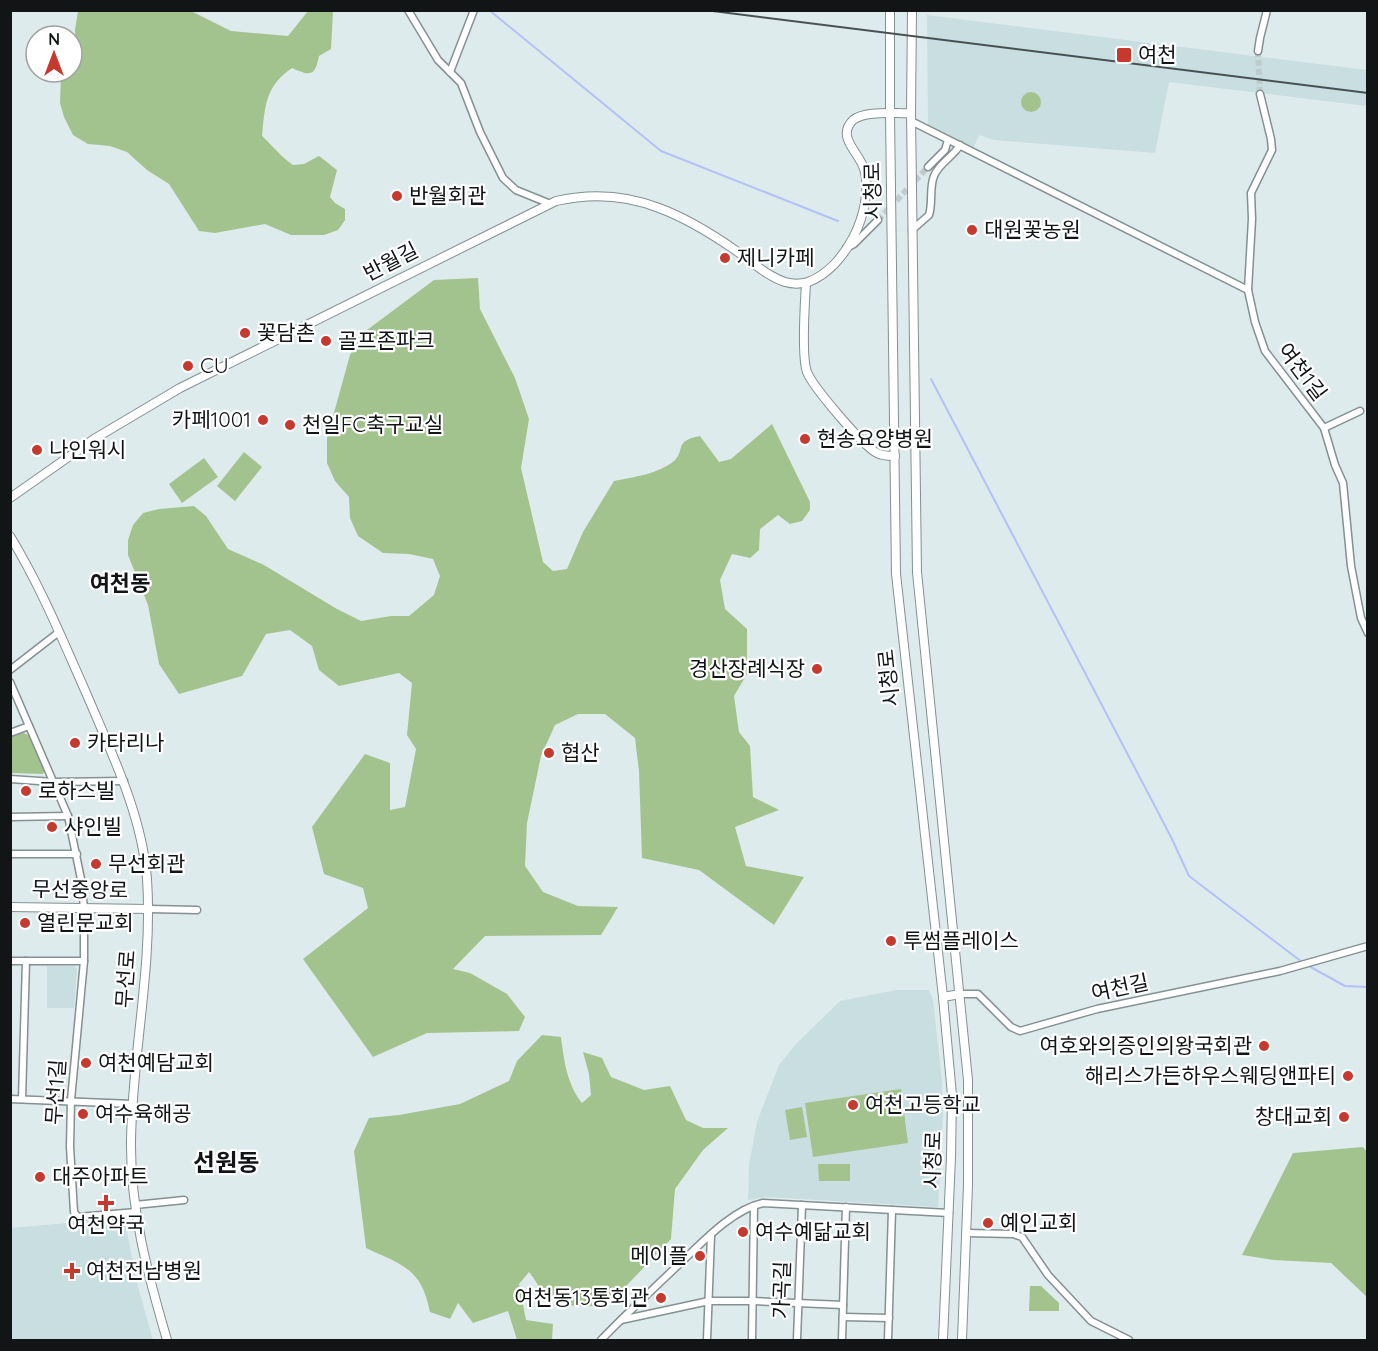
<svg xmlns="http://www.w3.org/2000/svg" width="1378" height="1351" font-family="Quicksand,'Noto Sans KR',sans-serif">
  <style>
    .built { fill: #c8dee0 }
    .green { fill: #a3c38e }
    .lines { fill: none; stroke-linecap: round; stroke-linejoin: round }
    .stream { stroke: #b3c1f8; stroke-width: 2 }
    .minor-tunnel { stroke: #bfcbcc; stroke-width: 6; stroke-dasharray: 6 3; stroke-linecap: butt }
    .minor-casing { stroke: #849091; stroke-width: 9 }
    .tertiary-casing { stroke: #849091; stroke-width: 10 }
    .minor { stroke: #fff; stroke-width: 6 }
    .tertiary { stroke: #fff; stroke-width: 8 }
    .rail { stroke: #495051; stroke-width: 2 }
    .poi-dot { fill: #c6392e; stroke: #fff; stroke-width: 2 }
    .labels { text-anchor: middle; stroke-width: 4.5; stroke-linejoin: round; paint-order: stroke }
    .poi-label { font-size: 21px; fill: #111516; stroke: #fff; text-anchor: start }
    .street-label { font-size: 21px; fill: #111516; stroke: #fff }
    .neighbourhood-label { font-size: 22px; font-weight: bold; fill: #111516; stroke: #fff }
    .quarter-label { font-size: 24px; font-weight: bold; fill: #111516; stroke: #fff }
  </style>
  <rect width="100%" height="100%" fill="#deebec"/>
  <g class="built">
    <polygon points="927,15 1367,70 1367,106 1169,82 1155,153 994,140 979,135 973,149 928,125"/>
    <polygon points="47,966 74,966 77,969 74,1008 47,1008"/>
    <polygon points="896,990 929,990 933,1000 942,1081 943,1113 938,1207 767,1197 748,1200 749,1165 757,1122 779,1065 796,1044 840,1001"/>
    <polygon points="124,1218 138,1287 153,1340 11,1340 11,1228"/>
  </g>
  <g class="green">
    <path d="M 78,11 L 191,11 L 231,31 L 288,36 L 308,11 L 333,11 L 331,49 L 319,56 C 315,77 310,76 292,68 C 265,86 265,107 262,136 C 273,146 281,157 293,165 L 304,164 L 319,156 L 337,170 L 330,197 L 335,203 L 345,209 L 345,220 L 338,230 L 324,235 L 291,235 L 265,224 L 215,233 L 199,231 L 169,184 L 147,170 L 127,152 L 110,146 L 88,144 L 73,135 L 64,117 L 60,103 L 61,72 L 72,72 L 72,57 L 76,51 L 75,30 Z"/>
    <circle cx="1031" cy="102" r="10"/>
    <path d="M 478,278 L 480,309 L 515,378 L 529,419 L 521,468 L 543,562 L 553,571 L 567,569 L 583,532 L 614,481 C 634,477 658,474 674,461 C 686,450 673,441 700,436 L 719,462 L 731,459 L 772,424 L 810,502 L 810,510 L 802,521 L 790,524 L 778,515 L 760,529 L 759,550 L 750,558 L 732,554 L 720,580 L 725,609 L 747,629 L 747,674 L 734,696 L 739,732 L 750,746 L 753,797 L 779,810 L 735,827 L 746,866 L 804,877 L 774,925 L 699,870 L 642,858 L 639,771 L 635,738 L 605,714 L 578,714 L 555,725 L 541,756 L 527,823 L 525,866 L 543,892 L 578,906 L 618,907 L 601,935 L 485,936 L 453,969 L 470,973 L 507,994 L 525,1017 L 519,1031 L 427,1033 L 373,1057 L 303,959 L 368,908 L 363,888 L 324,874 L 312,827 L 365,754 L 390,763 L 390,810 L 405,807 L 416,749 L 407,735 L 412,683 L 399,673 L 339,686 L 319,670 L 312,646 L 290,630 L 266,634 L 242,676 L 179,694 L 159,664 L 148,605 L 128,555 L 128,540 L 133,525 L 143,513 L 159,509 L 194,506 L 206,516 L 228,549 L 264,565 L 337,609 L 361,621 L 391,616 L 409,616 L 434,595 L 440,576 L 433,559 L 409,554 L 383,553 L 358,536 L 350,518 L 349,497 L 335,481 L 327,463 L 327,438 L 350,355 L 363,333 L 434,280 Z"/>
    <polygon points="244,452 262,467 235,501 217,486"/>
    <polygon points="204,458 218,477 182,503 169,484"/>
    <polygon points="23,733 29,735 45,770 43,774 11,773 10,737"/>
    <path d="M 542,1035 L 561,1037 C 564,1061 567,1084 582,1103 L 591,1095 L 589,1074 L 583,1052 L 602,1058 L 611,1077 L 644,1090 L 670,1086 L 686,1120 L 703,1128 L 728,1128 L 703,1150 L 675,1189 L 671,1239 L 608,1305 C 587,1307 559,1309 543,1292 C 538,1286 534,1278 529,1272 L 519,1284 L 526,1320 L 553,1324 L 552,1340 L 517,1340 L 508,1311 L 473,1323 L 458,1303 L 450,1319 L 430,1312 C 421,1268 404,1266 366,1248 L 354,1151 L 369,1118 L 399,1115 L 460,1104 L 509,1081 L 517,1061 Z"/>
    <polygon points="901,1089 908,1143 813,1157 805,1103"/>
    <polygon points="802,1107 807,1137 790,1140 785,1110"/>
    <polygon points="1363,1147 1368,1153 1367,1297 1331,1263 1274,1260 1242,1255 1293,1153"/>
    <polygon points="818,1164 850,1164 850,1181 819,1181"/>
    <polygon points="1030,1286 1041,1286 1059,1303 1059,1311 1029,1311"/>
  </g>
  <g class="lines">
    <g class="stream">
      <polyline points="489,10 661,151 838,221"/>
      <polyline points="931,379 1171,837 1189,876 1302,962"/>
      <polyline points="1307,965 1345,986 1368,987"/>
    </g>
    <g class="minor-tunnel">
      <polyline points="1258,51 1260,94"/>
      <polyline points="878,220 928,167"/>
    </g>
    <g class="minor-casing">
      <g id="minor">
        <polyline points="408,10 438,60 461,83 480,132 503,178 516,190 548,203"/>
        <polyline points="1258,51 1260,38 1267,10"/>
        <polyline points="450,72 474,10"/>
        <polyline points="1260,94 1271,139 1272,150 1251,193 1252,219 1248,290 1255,322 1265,351 1324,428 1335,465 1343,483 1351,566 1361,618 1368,633"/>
        <polyline points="911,121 1248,290"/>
        <polyline points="928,167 945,150 948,140"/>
        <path d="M 912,230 L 929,215 C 933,203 929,188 934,176 C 939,163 953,157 960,145"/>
        <polyline points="846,248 854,244 878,220"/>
        <polyline points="1324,428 1360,411"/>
        <polyline points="10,670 59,632"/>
        <polyline points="10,682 68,816 81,879 84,908 84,961 71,1100 70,1147 74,1212 78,1217 136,1212"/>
        <polyline points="10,733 29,726"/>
        <polyline points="10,779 54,782 124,781"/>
        <polyline points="10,817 68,816"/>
        <polyline points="10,854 77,854"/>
        <polyline points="149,909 197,910"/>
        <polyline points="10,961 84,961"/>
        <polyline points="960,994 978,994 1011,1027 1020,1031 1097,1009 1280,971 1368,946"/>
        <polyline points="10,1099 133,1104"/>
        <polyline points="22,1099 26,961"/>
        <polyline points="135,1205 184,1200"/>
        <polyline points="966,1233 1013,1234 1022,1237 1048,1275 1091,1321 1129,1340"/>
        <polyline points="843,1317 889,1318"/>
        <polyline points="621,1320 709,1301 753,1301 843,1305"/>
        <path d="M 601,1340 C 624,1316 649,1293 674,1269 C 698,1247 730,1210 763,1203 L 949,1213"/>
        <polyline points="707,1340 711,1235"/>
        <polyline points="752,1340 754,1206"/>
        <polyline points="797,1340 802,1205"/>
        <polyline points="842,1340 846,1207"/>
        <polyline points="888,1340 892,1210"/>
      </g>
    </g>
    <g class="tertiary-casing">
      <g id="tertiary">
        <polyline points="890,10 890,114 896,574 943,997 952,1095 951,1157 943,1340"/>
        <polyline points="912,10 911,113 917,572 968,1080 968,1185 962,1340"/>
        <path d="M 806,283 C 805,301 801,356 807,372 C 813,387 862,445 877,453 C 882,456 889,456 895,456"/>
        <path d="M 10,498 L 94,439 L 180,388 L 556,201 C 591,193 626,195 659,208 C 686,218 712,234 735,250 C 751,261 767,276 785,282 C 792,284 801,284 808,282 C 846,268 873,211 865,172 C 862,158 849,148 847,136 C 846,130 849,124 853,120 C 865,110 896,114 911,113"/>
        <path d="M 10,536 C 41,587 63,641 87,695 C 112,754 142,815 147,879 C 153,967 132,1054 131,1141 C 130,1210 148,1275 167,1340"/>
        <polyline points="10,907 149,909"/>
        <polyline points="943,997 960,994"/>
      </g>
    </g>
    <use href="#minor" class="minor"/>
    <use href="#tertiary" class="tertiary"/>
    <polyline class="rail" points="705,10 1368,93"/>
  </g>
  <g class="poi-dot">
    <rect x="1116" y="47" width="16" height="16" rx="3"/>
    <circle cx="397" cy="196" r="6"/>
    <circle cx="972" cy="230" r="6"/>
    <circle cx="725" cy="258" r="6"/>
    <circle cx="245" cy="333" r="6"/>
    <circle cx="326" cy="341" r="6"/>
    <circle cx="188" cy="366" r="6"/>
    <circle cx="263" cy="420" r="6"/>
    <circle cx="290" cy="425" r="6"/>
    <circle cx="805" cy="439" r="6"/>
    <circle cx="37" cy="450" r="6"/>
    <circle cx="817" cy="669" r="6"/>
    <circle cx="75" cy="743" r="6"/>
    <circle cx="549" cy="753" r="6"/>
    <circle cx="26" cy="791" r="6"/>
    <circle cx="52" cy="827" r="6"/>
    <circle cx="96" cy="864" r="6"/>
    <circle cx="25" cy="923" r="6"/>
    <circle cx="891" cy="941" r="6"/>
    <circle cx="1264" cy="1046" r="6"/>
    <circle cx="86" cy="1063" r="6"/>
    <circle cx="1348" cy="1076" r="6"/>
    <circle cx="853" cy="1105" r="6"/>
    <circle cx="83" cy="1114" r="6"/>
    <circle cx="1344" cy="1117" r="6"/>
    <circle cx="40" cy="1177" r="6"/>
    <path d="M103 1194h6v6h6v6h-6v6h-6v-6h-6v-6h6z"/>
    <circle cx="988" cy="1223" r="6"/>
    <circle cx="743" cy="1232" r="6"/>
    <circle cx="700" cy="1256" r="6"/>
    <path d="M69 1262h6v6h6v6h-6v6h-6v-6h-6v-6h6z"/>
    <circle cx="661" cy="1298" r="6"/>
  </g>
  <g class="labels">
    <g class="poi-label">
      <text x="1138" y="62">여천</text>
      <text x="409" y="203">반월회관</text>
      <text x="984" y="237">대원꽃농원</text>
      <text x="737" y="265">제니카페</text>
      <text x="257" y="340">꽃담촌</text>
      <text x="338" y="348">골프존파크</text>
      <text x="200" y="373">CU</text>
      <text x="251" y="427" text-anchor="end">카페1001</text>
      <text x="302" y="432">천일FC축구교실</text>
      <text x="817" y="446">현송요양병원</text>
      <text x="49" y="457">나인워시</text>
      <text x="805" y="676" text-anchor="end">경산장례식장</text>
      <text x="87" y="750">카타리나</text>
      <text x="561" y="760">협산</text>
      <text x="38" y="798">로하스빌</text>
      <text x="64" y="834">샤인빌</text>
      <text x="108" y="871">무선회관</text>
      <text x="37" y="930">열린문교회</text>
      <text x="903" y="948">투썸플레이스</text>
      <text x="1252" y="1053" text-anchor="end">여호와의증인의왕국회관</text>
      <text x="98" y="1070">여천예담교회</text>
      <text x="1336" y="1083" text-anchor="end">해리스가든하우스웨딩앤파티</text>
      <text x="865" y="1112">여천고등학교</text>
      <text x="95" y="1121">여수육해공</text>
      <text x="1332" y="1124" text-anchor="end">창대교회</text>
      <text x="52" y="1184">대주아파트</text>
      <text x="1000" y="1230">예인교회</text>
      <text x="106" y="1232" text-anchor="middle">여천약국</text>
      <text x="755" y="1239">여수예닮교회</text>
      <text x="688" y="1263" text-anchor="end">메이플</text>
      <text x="86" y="1278">여천전남병원</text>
      <text x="649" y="1305" text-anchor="end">여천동13통회관</text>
    </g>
    <g class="street-label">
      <text transform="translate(873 191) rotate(-91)" y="7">시청로</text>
      <text transform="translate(391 262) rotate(-27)" y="7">반월길</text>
      <text transform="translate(1302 372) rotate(53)" y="7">여천1길</text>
      <text transform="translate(889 678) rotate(-96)" y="7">시청로</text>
      <text transform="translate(80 890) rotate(1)" y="7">무선중앙로</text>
      <text transform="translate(126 979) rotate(-86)" y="7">무선로</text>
      <text transform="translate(1120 988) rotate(-12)" y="7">여천길</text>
      <text transform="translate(56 1092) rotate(-86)" y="7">무선1길</text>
      <text transform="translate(933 1160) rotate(-88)" y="7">시청로</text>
      <text transform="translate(782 1290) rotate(-88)" y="7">가곡길</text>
    </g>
    <g class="neighbourhood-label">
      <text x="120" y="591">여천동</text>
    </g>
    <g class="quarter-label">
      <text x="226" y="1171">선원동</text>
    </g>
  </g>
  <rect width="1378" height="1351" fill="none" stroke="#111516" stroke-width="24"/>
  <g transform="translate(54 54)"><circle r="28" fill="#ffffff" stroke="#a0a1a2" stroke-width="1.5"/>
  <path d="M0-4.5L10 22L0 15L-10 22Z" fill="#c6392e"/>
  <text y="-9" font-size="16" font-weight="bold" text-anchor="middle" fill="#111516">N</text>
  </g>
</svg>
